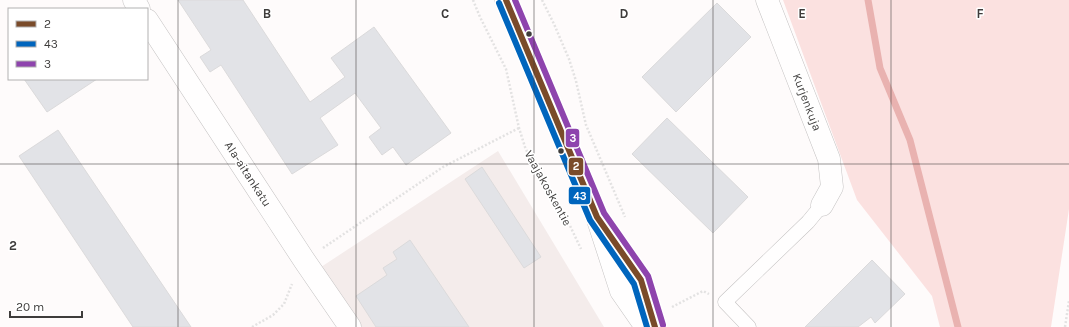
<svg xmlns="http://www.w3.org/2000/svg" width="1069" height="327" font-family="Karla,sans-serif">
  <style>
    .built { fill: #f4eceb }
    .green { fill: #fbe1e0 }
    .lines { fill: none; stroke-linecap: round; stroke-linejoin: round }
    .stream { stroke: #e9b2b0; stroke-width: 7 }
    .building { fill: #e2e3e7; stroke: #dbdadb }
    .lane-casing { stroke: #c4c2c2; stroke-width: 15 }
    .street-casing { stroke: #c4c2c2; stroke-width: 23 }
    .secondary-casing { stroke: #c4c2c2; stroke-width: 23 }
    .path { stroke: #e3e2e2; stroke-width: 2.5; stroke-dasharray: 2 2; stroke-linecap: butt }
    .lane { stroke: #fffefe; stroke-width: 14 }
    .street { stroke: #fffefe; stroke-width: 22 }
    .secondary { stroke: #fffefe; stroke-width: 22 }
    .bus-1-casing { stroke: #fff; stroke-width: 9 }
    .bus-2-casing { stroke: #fff; stroke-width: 9 }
    .bus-3-casing { stroke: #fff; stroke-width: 9 }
    .bus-1 { stroke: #7a4b2a; stroke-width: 6 }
    .bus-2 { stroke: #0065bd; stroke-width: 6 }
    .bus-3 { stroke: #8e44ad; stroke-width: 6 }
    .grid { fill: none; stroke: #3e3c3b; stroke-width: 1; stroke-opacity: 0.55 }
    .bus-dot { fill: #3e3c3b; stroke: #fff; stroke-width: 1.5 }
    .labels { text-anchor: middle; stroke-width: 3; stroke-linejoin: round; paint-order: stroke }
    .street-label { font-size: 12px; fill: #3e3c3b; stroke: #fff }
    .grid-label { font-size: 13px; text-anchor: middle; font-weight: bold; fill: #3e3c3b; stroke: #fff; stroke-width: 3; stroke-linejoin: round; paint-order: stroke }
    .line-badge { stroke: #fff; stroke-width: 1.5 }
    .badge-label { font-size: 11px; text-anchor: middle; font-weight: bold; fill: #fff }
  </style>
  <rect width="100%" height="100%" fill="#fefbfb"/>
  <polygon class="built" points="498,151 604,327 362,327 321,267"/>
  <polygon class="green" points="783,0 1069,0 1069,209 1051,327 940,327 932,296 857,200"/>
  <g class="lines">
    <polyline class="stream" points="868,0 880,68 910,140 958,327"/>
  </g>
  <g class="building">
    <polygon points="178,0 243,0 310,102 345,77 331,58 374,27 451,133 406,165 393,147 382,155 369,137 381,128 355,93 320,118 338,145 292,174 221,65 210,72 200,57 211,50"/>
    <polygon points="717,3 751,37 676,112 642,77"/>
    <polygon points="24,79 97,79 47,112"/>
    <polygon points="667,118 748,197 713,233 632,154"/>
    <polygon points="58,130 191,327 133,327 19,156"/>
    <polygon points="482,167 541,257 524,268 465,179"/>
    <polygon points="410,240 469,327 376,327 356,296 387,275 383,268 397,259 393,252"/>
    <polygon points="872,260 905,294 875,323 871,317 858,327 805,327"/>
  </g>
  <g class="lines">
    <g class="lane-casing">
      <polyline id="lane" points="749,327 725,302 808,222 822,205"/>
    </g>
    <g class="street-casing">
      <g id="street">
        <polyline points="134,0 139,9"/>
        <polyline points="767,0 829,159 832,187 822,205"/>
        <polyline points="147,20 304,260 350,327"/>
      </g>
    </g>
    <g class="secondary-casing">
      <g id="secondary">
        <polyline points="506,0 597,217 621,291 646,327"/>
        <polyline points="610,235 641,280 655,327"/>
      </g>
    </g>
    <g class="path">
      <polyline points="473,0 480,17 506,69 519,128 525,147 532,163 564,213 581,249"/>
      <polyline points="542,0 554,24 569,59 576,81 586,125 625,217"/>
      <polyline points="323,248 443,167 519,128"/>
      <polyline points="672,307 703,291 709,294"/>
      <polyline points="252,327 273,315 284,304 292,284"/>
      <polyline points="1065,327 1069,301"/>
    </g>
    <use href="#lane" class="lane"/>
    <use href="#street" class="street"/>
    <use href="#secondary" class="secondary"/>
    <g class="bus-1-casing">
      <polyline id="bus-1" points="506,0 597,217 641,280 655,327"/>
    </g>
    <g class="bus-2-casing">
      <polyline id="bus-2" points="499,3 590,220 634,284 647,327"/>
    </g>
    <g class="bus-3-casing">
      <polyline id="bus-3" points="515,0 604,213 648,276 663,325"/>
    </g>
    <use href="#bus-1" class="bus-1"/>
    <use href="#bus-2" class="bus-2"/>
    <use href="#bus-3" class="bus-3"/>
  </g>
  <path class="grid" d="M 178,0 L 178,327M 356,0 L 356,327M 534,0 L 534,327M 713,0 L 713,327M 891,0 L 891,327M 0,164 L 1069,164"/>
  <g class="bus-dot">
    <circle cx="529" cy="34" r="3.5"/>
    <circle cx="561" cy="151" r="3.5"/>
  </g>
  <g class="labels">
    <g class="street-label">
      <text transform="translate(807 102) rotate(69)" y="4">Kurjenkuja</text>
      <text transform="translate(248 174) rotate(57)" y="4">Ala-aitankatu</text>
      <text transform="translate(548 188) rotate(61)" y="4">Vaajakoskentie</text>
    </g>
  </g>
  <g class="grid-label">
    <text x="267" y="18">B</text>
    <text x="445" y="18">C</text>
    <text x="624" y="18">D</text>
    <text x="802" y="18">E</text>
    <text x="980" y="18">F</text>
    <text x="13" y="250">2</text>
  </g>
  <g class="line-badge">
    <rect x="565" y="128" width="15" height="20" rx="4" fill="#8e44ad"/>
    <rect x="568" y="157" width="16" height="19" rx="4" fill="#7a4b2a"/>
    <rect x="568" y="186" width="23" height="19" rx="4" fill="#0065bd"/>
  </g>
  <g class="badge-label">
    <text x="573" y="142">3</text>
    <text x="576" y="170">2</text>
    <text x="580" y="200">43</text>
  </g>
  <rect x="8" y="8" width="140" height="72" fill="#ffffff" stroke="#b2b1b1"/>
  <rect x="16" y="21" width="20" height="6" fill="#7a4b2a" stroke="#b2b1b1"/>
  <text x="44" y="28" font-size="12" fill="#3e3c3b">2</text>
  <rect x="16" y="41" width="20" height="6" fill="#0065bd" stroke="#b2b1b1"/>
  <text x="44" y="48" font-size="12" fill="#3e3c3b">43</text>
  <rect x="16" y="61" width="20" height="6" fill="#8e44ad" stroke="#b2b1b1"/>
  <text x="44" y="68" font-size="12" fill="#3e3c3b">3</text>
  <path d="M10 311v6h72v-6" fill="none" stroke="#3e3c3b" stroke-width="2"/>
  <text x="16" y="311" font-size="12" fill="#3e3c3b" stroke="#ffffff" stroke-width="3" paint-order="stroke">20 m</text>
</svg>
